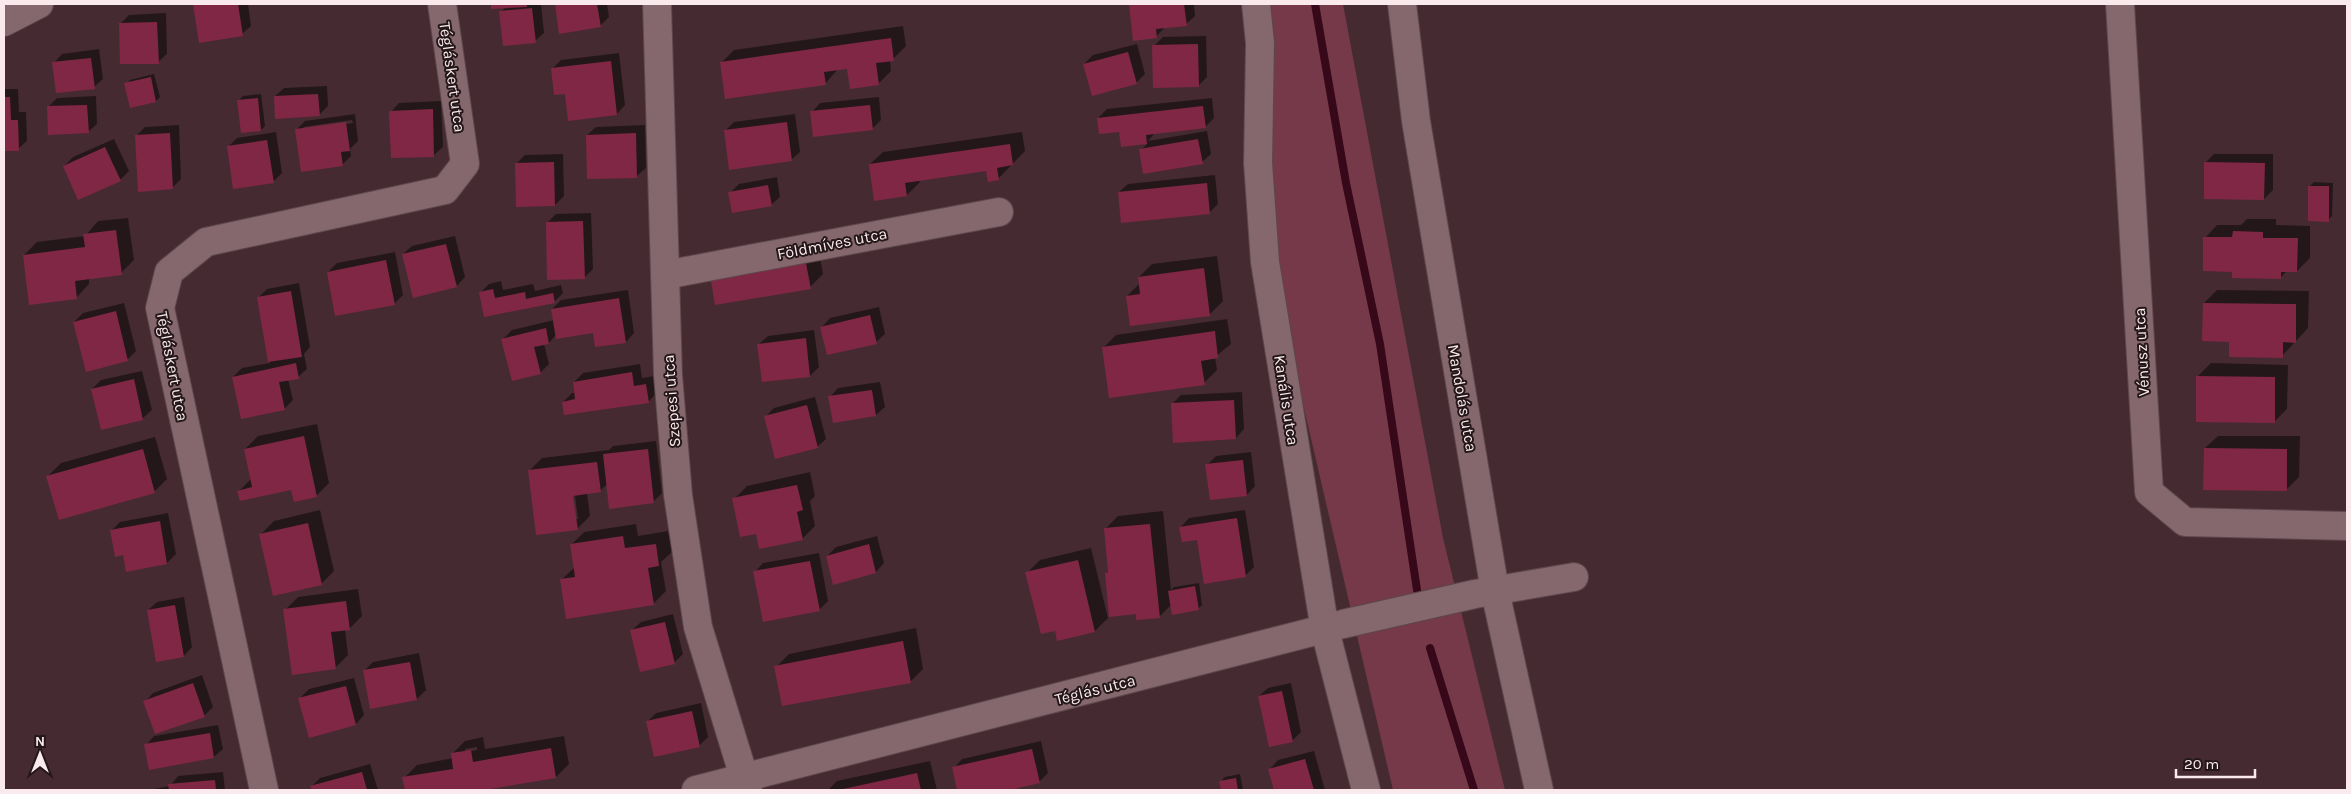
<svg xmlns="http://www.w3.org/2000/svg" width="2351" height="794" font-family="Karla,sans-serif">
  <style>
    .green { fill: #75394a }
    .shadow { fill: #0007; fill-rule: evenodd }
    .lines { fill: none; stroke-linecap: round; stroke-linejoin: round }
    .stream { stroke: #370819; stroke-width: 8 }
    .building { fill: #802745 }
    .minor-casing { stroke: #5c474c; stroke-width: 30 }
    .minor { stroke: #85676e; stroke-width: 28 }
    .labels { text-anchor: middle; stroke-width: 4; stroke-linejoin: round; paint-order: stroke }
    .street-label { font-size: 16px; fill: #fbeaed; stroke: #23171a }
  </style>
  <rect width="100%" height="100%" fill="#452b31"/>
  <polygon class="green" points="1263,4 1343,4 1443,538 1505,790 1393,790 1268,254"/>
  <g class="shadow">
    <polygon points="195,4 248,4 251,26 242,34 200,41"/>
    <polygon points="492,4 541,4 544,33 535,41 501,12 506,7 492,7"/>
    <polygon points="556,4 607,4 609,17 600,26 561,32"/>
    <polygon points="1130,4 1194,4 1195,16 1186,24 1165,27 1156,37 1134,40"/>
    <polygon points="166,13 167,54 158,62 120,24 129,15"/>
    <polygon points="903,26 906,46 893,59 890,60 891,71 878,84 848,67 838,69 825,84 721,63 734,50"/>
    <polygon points="1206,36 1207,77 1198,86 1154,46 1163,37"/>
    <polygon points="1137,44 1145,74 1136,83 1084,64 1093,55"/>
    <polygon points="99,49 103,79 94,87 54,63 62,54"/>
    <polygon points="619,53 625,105 617,114 566,93 552,69 561,60"/>
    <polygon points="154,74 160,97 156,101 126,84 130,80"/>
    <polygon points="327,86 328,106 319,115 275,96 284,88"/>
    <polygon points="4,89 18,89 19,112 26,112 27,141 18,149 4,150"/>
    <polygon points="261,94 265,126 261,130 239,100 243,96"/>
    <polygon points="96,96 97,124 88,132 48,107 57,98"/>
    <polygon points="879,97 881,120 872,129 812,112 820,103"/>
    <polygon points="1212,98 1214,118 1205,127 1155,133 1148,141 1207,131 1211,154 1202,162 1141,150 1148,143 1122,146 1120,130 1098,118 1107,109"/>
    <polygon points="441,101 443,147 434,155 391,112 399,103"/>
    <path d="M 355,114 L 358,141 L 350,149 L 351,156 L 342,165 L 296,130 L 305,121 ZM 352,120 L 353,123 L 304,129 L 304,127 Z"/>
    <polygon points="795,114 800,152 791,160 725,131 734,122"/>
    <polygon points="179,125 181,179 172,188 136,136 145,127"/>
    <polygon points="645,125 646,168 637,176 587,135 596,127"/>
    <polygon points="276,132 282,173 273,182 228,147 237,138"/>
    <polygon points="1022,132 1025,151 998,179 987,170 919,180 920,182 907,195 870,164 883,152"/>
    <polygon points="114,139 129,171 120,180 64,166 73,157"/>
    <polygon points="563,154 564,196 555,205 516,164 525,155"/>
    <polygon points="2214,154 2273,154 2273,190 2264,199 2206,162"/>
    <polygon points="1215,175 1218,204 1209,213 1119,192 1128,184"/>
    <polygon points="777,177 780,197 771,205 730,193 739,184"/>
    <polygon points="2314,182 2333,183 2332,216 2328,220 2310,186"/>
    <polygon points="591,213 593,269 584,278 547,223 556,214"/>
    <polygon points="128,218 134,260 121,273 89,278 89,284 77,297 24,255 37,242 85,236 98,221"/>
    <polygon points="2247,219 2276,219 2276,225 2310,226 2310,258 2297,271 2287,271 2280,278 2233,270 2205,238 2217,225 2241,225"/>
    <polygon points="455,236 465,277 457,286 403,254 412,246"/>
    <polygon points="817,240 823,274 810,287 716,304"/>
    <polygon points="395,252 403,295 394,304 328,272 337,263"/>
    <polygon points="1217,256 1223,301 1210,314 1127,296 1140,283 1139,277 1152,264"/>
    <polygon points="501,281 503,290 533,284 535,291 561,285 563,293 554,302 485,315 481,292 489,284"/>
    <polygon points="299,283 310,347 304,354 307,369 298,377 288,379 293,400 284,409 233,377 242,368 270,363 258,298 267,289"/>
    <polygon points="628,290 634,333 626,342 594,332 556,335 549,343 544,344 549,364 540,373 503,339 512,330 554,320 552,309 561,300"/>
    <polygon points="2217,290 2309,291 2308,328 2282,356 2230,341 2204,303"/>
    <polygon points="124,303 136,351 128,359 87,370 74,322 83,313"/>
    <polygon points="879,307 885,334 876,342 822,327 830,318"/>
    <polygon points="1227,319 1231,344 1215,357 1217,370 1204,383 1103,348 1116,335"/>
    <polygon points="814,330 819,367 810,376 759,344 768,336"/>
    <polygon points="2211,363 2288,365 2287,409 2274,422 2198,376"/>
    <polygon points="640,364 642,378 655,376 657,393 649,401 563,402 572,393 576,393 574,382 583,373"/>
    <polygon points="142,371 152,410 143,418 101,428 92,389 101,380"/>
    <polygon points="880,382 885,407 876,415 830,397 838,388"/>
    <polygon points="1242,392 1244,429 1236,438 1172,404 1181,395"/>
    <polygon points="815,397 826,439 817,447 765,417 774,408"/>
    <polygon points="317,424 329,483 316,496 292,489 239,491 252,478 245,449 258,436"/>
    <polygon points="2218,436 2300,436 2299,477 2286,490 2205,448"/>
    <polygon points="155,437 167,479 154,492 48,476 61,463"/>
    <path d="M 656,441 L 662,493 L 653,502 L 608,483 L 600,491 L 587,493 L 590,516 L 577,529 L 529,471 L 542,458 L 609,450 L 613,446 ZM 571,489 L 574,489 L 578,519 L 575,519 Z"/>
    <polygon points="1251,452 1255,486 1247,495 1207,465 1216,456"/>
    <polygon points="810,472 815,496 810,501 815,526 802,539 757,533 734,499 747,486"/>
    <polygon points="320,510 334,571 321,584 261,534 274,521"/>
    <polygon points="1245,510 1254,567 1245,576 1181,527 1189,518"/>
    <polygon points="1163,511 1171,590 1174,587 1199,583 1202,605 1198,609 1172,604 1159,617 1137,613 1106,573 1109,570 1105,529 1118,516"/>
    <polygon points="168,513 176,554 167,563 124,554 112,530 120,522"/>
    <polygon points="636,524 638,536 668,531 672,552 661,562 666,591 653,604 561,580 575,567 571,545 584,532"/>
    <polygon points="877,536 884,563 876,572 827,556 836,547"/>
    <polygon points="1091,548 1108,618 1095,631 1056,629 1027,573 1040,560"/>
    <polygon points="819,553 828,601 819,610 755,572 763,563"/>
    <polygon points="358,589 362,616 349,629 345,629 348,655 335,668 285,610 298,597"/>
    <polygon points="184,597 192,647 184,656 148,610 157,602"/>
    <polygon points="673,614 683,654 674,663 632,630 641,622"/>
    <polygon points="916,628 923,669 910,682 776,667 789,654"/>
    <polygon points="419,653 426,690 417,699 364,671 373,662"/>
    <polygon points="202,675 213,707 204,716 145,702 153,693"/>
    <polygon points="354,678 364,715 356,724 300,698 309,689"/>
    <polygon points="1291,683 1301,732 1292,741 1259,696 1268,688"/>
    <polygon points="701,703 708,737 699,746 647,722 656,713"/>
    <polygon points="218,725 223,749 214,757 146,745 154,736"/>
    <path d="M 564,736 L 569,764 L 556,777 L 480,790 L 406,790 L 404,778 L 417,765 L 453,758 L 452,754 L 465,741 L 483,737 L 485,749 ZM 477,747 L 477,750 L 465,752 L 465,749 Z"/>
    <polygon points="1041,741 1048,773 1039,782 1004,790 959,790 954,768 962,759"/>
    <polygon points="1314,751 1325,790 1275,790 1270,769 1278,760"/>
    <polygon points="930,761 937,790 828,790 837,781"/>
    <polygon points="370,764 378,790 313,790 312,786 320,778"/>
    <polygon points="223,772 225,790 148,790 170,786 178,776"/>
    <polygon points="1240,774 1243,790 1222,790 1220,782 1225,777"/>
  </g>
  <g class="lines">
    <g class="stream">
      <polyline points="1315,4 1346,183 1380,344 1417,590"/>
      <polyline points="1430,648 1474,790"/>
    </g>
  </g>
  <g class="building">
    <polygon points="193,4 238,4 243,36 199,43"/>
    <polygon points="491,4 527,4 527,7 491,9"/>
    <polygon points="555,4 597,4 601,27 559,34"/>
    <polygon points="1129,4 1184,4 1187,26 1156,29 1157,38 1133,41"/>
    <polygon points="532,8 536,43 503,46 499,11"/>
    <polygon points="157,22 159,64 120,64 119,23"/>
    <polygon points="891,38 894,61 876,63 879,85 850,89 847,69 824,72 826,85 725,99 720,62"/>
    <polygon points="1198,44 1199,87 1153,88 1152,45"/>
    <polygon points="1128,52 1137,84 1092,96 1083,64"/>
    <polygon points="91,58 95,89 56,93 52,62"/>
    <polygon points="611,61 617,115 568,121 565,94 554,95 551,68"/>
    <polygon points="151,77 156,102 130,108 124,83"/>
    <polygon points="318,94 320,116 275,119 274,96"/>
    <polygon points="4,97 10,97 11,120 18,120 19,151 4,151"/>
    <polygon points="258,98 261,131 241,133 237,100"/>
    <polygon points="87,105 89,133 48,135 47,106"/>
    <polygon points="870,105 873,130 813,137 810,111"/>
    <polygon points="1203,106 1206,128 1146,135 1147,144 1121,147 1119,132 1099,134 1097,118"/>
    <polygon points="433,109 434,157 391,158 389,111"/>
    <polygon points="346,122 350,151 341,152 343,166 301,172 295,129"/>
    <polygon points="787,122 792,161 729,170 724,130"/>
    <polygon points="170,133 173,189 138,192 135,135"/>
    <polygon points="636,133 637,178 587,179 586,135"/>
    <polygon points="1198,139 1203,164 1143,174 1139,149"/>
    <polygon points="267,140 274,183 233,189 227,146"/>
    <polygon points="1010,144 1013,165 997,168 999,180 988,182 986,171 905,183 907,196 874,201 869,164"/>
    <polygon points="105,147 121,181 78,200 63,166"/>
    <polygon points="554,162 555,206 516,207 515,163"/>
    <polygon points="2204,162 2265,163 2264,200 2204,199"/>
    <polygon points="1207,183 1210,214 1121,223 1118,192"/>
    <polygon points="768,185 772,206 732,213 728,192"/>
    <polygon points="2308,186 2329,186 2329,222 2308,221"/>
    <polygon points="583,221 585,279 547,280 546,222"/>
    <polygon points="116,230 122,275 75,281 77,299 29,305 23,255 85,247 83,234"/>
    <polygon points="2233,231 2263,232 2263,238 2298,238 2297,272 2281,272 2281,279 2232,278 2232,272 2203,271 2203,237 2232,237"/>
    <polygon points="446,244 457,287 413,298 402,254"/>
    <polygon points="804,253 811,289 715,305 709,269"/>
    <polygon points="386,260 395,305 335,316 327,272"/>
    <polygon points="1204,268 1210,316 1130,326 1126,296 1140,294 1138,277"/>
    <polygon points="493,289 495,298 525,292 526,299 553,293 555,303 484,317 479,292"/>
    <polygon points="291,291 302,357 268,362 257,297"/>
    <polygon points="619,298 626,343 595,347 593,333 556,339 551,309"/>
    <polygon points="2203,303 2296,304 2296,343 2283,342 2283,358 2229,357 2229,342 2202,341"/>
    <polygon points="116,311 128,361 86,372 73,322"/>
    <polygon points="870,315 877,344 827,355 820,327"/>
    <polygon points="546,328 549,344 534,347 541,374 512,381 501,339"/>
    <polygon points="1215,331 1218,358 1201,361 1205,385 1109,398 1102,347"/>
    <polygon points="806,338 810,377 762,382 757,344"/>
    <polygon points="296,363 299,379 279,382 285,410 241,419 232,377"/>
    <polygon points="632,372 634,386 646,384 649,403 564,415 562,402 575,399 573,382"/>
    <polygon points="2196,376 2275,377 2275,423 2196,422"/>
    <polygon points="134,379 143,420 101,430 91,389"/>
    <polygon points="872,390 876,416 833,423 828,396"/>
    <polygon points="1234,400 1236,439 1173,443 1171,403"/>
    <polygon points="807,405 818,448 775,459 764,416"/>
    <polygon points="304,436 317,497 294,502 291,490 240,501 237,491 252,487 244,449"/>
    <polygon points="2204,448 2287,449 2287,491 2203,490"/>
    <polygon points="143,449 155,493 59,520 46,476"/>
    <polygon points="648,449 654,503 609,509 603,454"/>
    <polygon points="1243,460 1247,496 1210,500 1205,464"/>
    <polygon points="597,462 601,492 573,496 578,530 536,535 528,470"/>
    <polygon points="797,485 803,510 797,512 803,540 759,549 756,534 740,537 732,498"/>
    <polygon points="1237,518 1246,577 1204,584 1197,540 1182,542 1179,527"/>
    <polygon points="160,521 167,564 126,572 123,555 115,557 110,530"/>
    <polygon points="308,523 322,585 273,596 259,534"/>
    <polygon points="1150,524 1160,618 1136,620 1136,614 1109,617 1105,573 1108,572 1104,528"/>
    <polygon points="623,536 625,548 656,544 659,566 648,568 654,605 566,619 560,579 575,577 570,544"/>
    <polygon points="869,544 876,573 833,585 826,556"/>
    <polygon points="1078,560 1095,632 1057,641 1055,631 1041,634 1025,572"/>
    <polygon points="810,561 820,611 763,622 753,571"/>
    <polygon points="1195,586 1199,610 1172,615 1168,591"/>
    <polygon points="346,601 350,630 331,632 336,669 292,675 283,609"/>
    <polygon points="175,605 184,657 156,662 147,610"/>
    <polygon points="665,622 675,664 640,672 630,630"/>
    <polygon points="903,641 911,683 782,706 774,666"/>
    <polygon points="410,662 417,700 370,709 363,670"/>
    <polygon points="193,683 205,717 155,734 143,701"/>
    <polygon points="346,686 356,725 309,738 298,698"/>
    <polygon points="1282,691 1293,742 1269,747 1258,696"/>
    <polygon points="692,711 700,747 654,757 646,721"/>
    <polygon points="210,733 214,758 149,770 144,744"/>
    <polygon points="551,748 556,778 484,790 405,790 402,777 453,769 451,753 471,750 473,762"/>
    <polygon points="1032,749 1040,783 1010,790 957,790 952,767"/>
    <polygon points="1305,759 1314,790 1274,790 1268,769"/>
    <polygon points="362,772 367,790 312,790 310,786"/>
    <polygon points="917,773 921,790 843,790 843,789"/>
    <polygon points="1236,778 1238,790 1221,790 1219,781"/>
    <polygon points="215,780 216,790 169,790 168,784"/>
  </g>
  <g class="lines">
    <g class="minor-casing">
      <g id="minor">
        <polyline points="657,4 668,375 678,495 698,627 748,790"/>
        <polyline points="1256,4 1260,43 1258,163 1265,262 1325,630 1366,790"/>
        <polyline points="1402,4 1416,121 1495,591 1539,790"/>
        <polyline points="2120,4 2149,492 2185,522 2347,526"/>
        <polyline points="4,22 39,4"/>
        <polyline points="665,275 999,212"/>
        <polyline points="264,790 160,308 169,272 206,242 445,190 465,164 442,4"/>
        <polyline points="696,790 1343,624 1475,594 1574,577"/>
      </g>
    </g>
    <use href="#minor" class="minor"/>
  </g>
  <g class="labels">
    <g class="street-label">
      <text transform="translate(453 77) rotate(82)" y="6">Tégláskert utca</text>
      <text transform="translate(832 243) rotate(-11)" y="6">Földmíves utca</text>
      <text transform="translate(2141 352) rotate(-93)" y="6">Vénusz utca</text>
      <text transform="translate(173 366) rotate(79)" y="6">Tégláskert utca</text>
      <text transform="translate(1463 398) rotate(80)" y="6">Mandolás utca</text>
      <text transform="translate(1287 400) rotate(81)" y="6">Kanális utca</text>
      <text transform="translate(671 401) rotate(-94)" y="6">Szepesi utca</text>
      <text transform="translate(1095 689) rotate(-14)" y="6">Téglás utca</text>
    </g>
  </g>
  <rect width="2351" height="794" fill="none" stroke="#fbeaed" stroke-width="10"/>
  <g transform="translate(40 754)" stroke="#23171a" stroke-width="4" paint-order="stroke">
  <path d="M0-4L9 19L0 12L-9 19Z" fill="#fbeaed"/>
  <text y="-8" font-size="14" font-weight="bold" text-anchor="middle" fill="#fbeaed">N</text>
  </g>
  <path d="M2176 769v8h79v-8" fill="none" stroke="#fbeaed" stroke-width="2.5"/>
  <text x="2184" y="769" font-size="15" fill="#fbeaed" stroke="#23171a" stroke-width="4" paint-order="stroke">20 m</text>
</svg>
